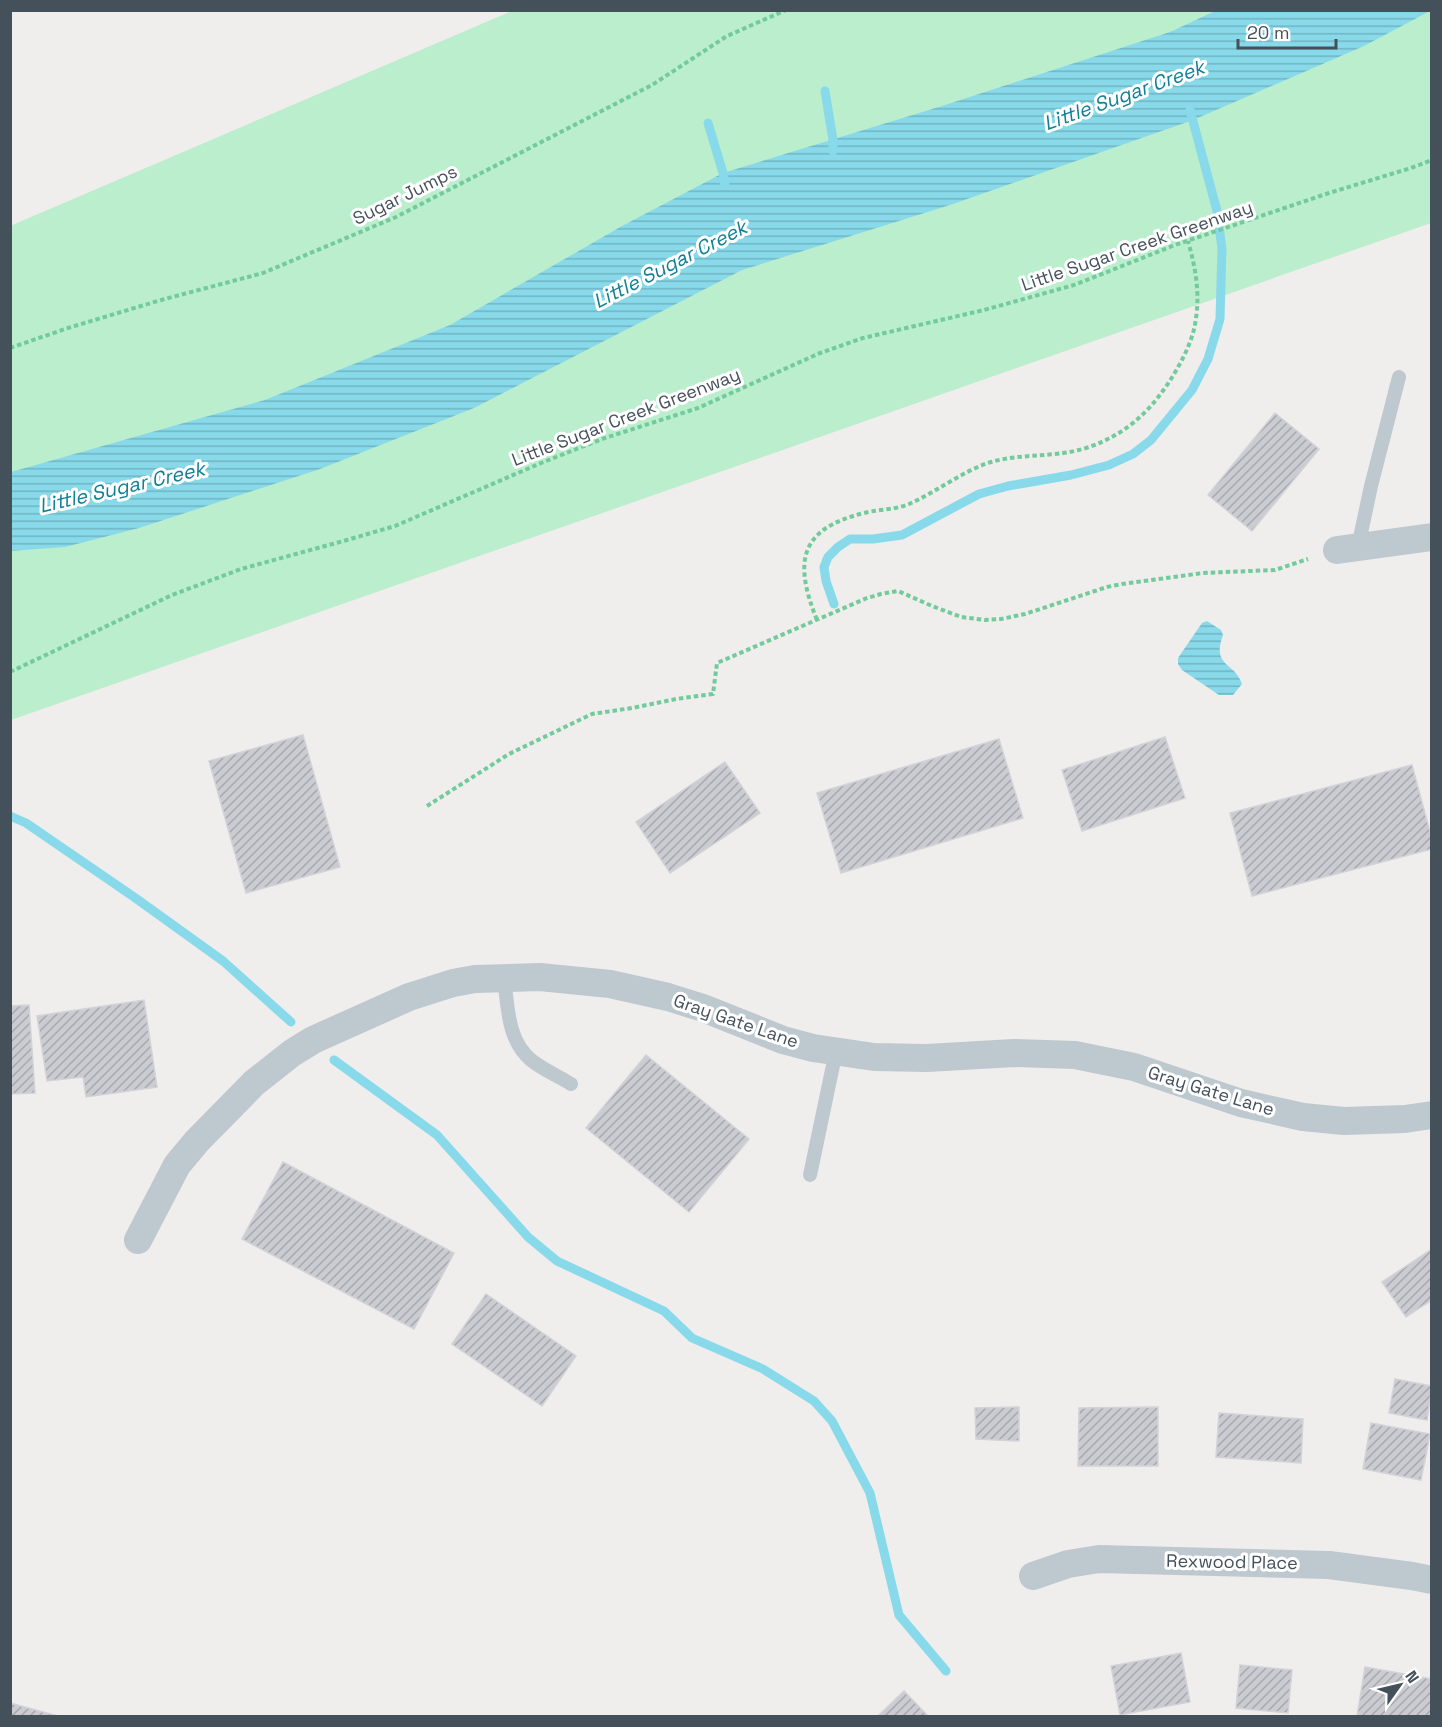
<svg xmlns="http://www.w3.org/2000/svg" width="1442" height="1727" font-family="'Space Grotesk',sans-serif">
  <style>
    .green { fill: #bec }
    .water { fill: url(#water-rules) }
    .lines { fill: none; stroke-linecap: round; stroke-linejoin: round }
    .stream { stroke: #88daea; stroke-width: 9 }
    .building { fill: url(#building-hatch); stroke: #d1d3d8; stroke-width: 1.5 }
    .path { stroke: #73cb9c; stroke-width: 4; stroke-dasharray: 4.5 3; stroke-linecap: butt }
    .lane { stroke: #bdc8cf; stroke-width: 14 }
    .street { stroke: #bdc8cf; stroke-width: 28 }
    .labels { text-anchor: middle; stroke-width: 6; stroke-linejoin: round; paint-order: stroke }
    .street-label { font-size: 18px; fill: #45515a; stroke: #fff }
    .water-label { font-size: 20px; font-style: italic; fill: #0e7f95; stroke: #fff }
  </style>
  <defs>
    <pattern id="water-rules" width="6" height="5" patternUnits="userSpaceOnUse" patternTransform="scale(1.5)"><rect width="6" height="5" fill="#88daea"/><path d="M0 2.5h6" fill="none" stroke="#71b3c1"/></pattern>
    <pattern id="building-hatch" width="6" height="6" patternUnits="userSpaceOnUse" patternTransform="scale(1.5)"><rect width="6" height="6" fill="#caccd2"/><path d="M-1 1l2-2M0 6l6-6M5 7l2-2" fill="none" stroke="#a6a8ad"/></pattern>
  </defs>
  <rect width="100%" height="100%" fill="#f0eded"/>
  <polygon class="green" points="512,11 1431,11 1431,223 11,720 10,226"/>
  <g class="water">
    <polygon points="1215,11 1430,11 1364,46 1193,120 950,205 742,270 474,408 320,469 139,528 65,547 11,551 11,472 265,400 450,325 622,226 723,173 942,106 1170,32"/>
    <path d="M 1207,621 L 1221,630 L 1223,635 C 1211,667 1235,662 1242,684 L 1233,695 L 1219,695 L 1182,670 L 1178,664 L 1178,658 L 1202,623 Z"/>
  </g>
  <g class="lines">
    <g class="stream">
      <polyline points="825,91 833,140 833,151"/>
      <polyline points="708,123 723,173 725,184"/>
      <polyline points="834,604 826,581 824,567 828,557 838,547 850,539 873,539 902,535 979,494 1008,486 1071,475 1109,465 1133,454 1151,440 1192,390 1208,359 1220,319 1222,249 1217,211 1190,110"/>
      <polyline points="10,816 26,823 134,897 223,961 291,1022"/>
      <polyline points="334,1060 437,1135 528,1237 557,1261 664,1311 692,1338 763,1369 814,1401 832,1421 870,1493 899,1615 946,1671"/>
    </g>
  </g>
  <g class="building">
    <polygon points="1275,413 1319,449 1252,531 1208,495"/>
    <polygon points="303,735 340,867 246,893 209,761"/>
    <polygon points="1165,737 1185,798 1082,831 1062,770"/>
    <polygon points="999,739 1023,818 841,873 817,793"/>
    <polygon points="725,762 760,813 670,873 636,822"/>
    <polygon points="1412,765 1432,839 1432,849 1252,896 1230,813"/>
    <polygon points="144,1000 157,1087 86,1097 83,1077 47,1081 37,1016"/>
    <polygon points="29,1005 35,1093 10,1094 10,1006"/>
    <polygon points="646,1055 749,1139 689,1212 586,1128"/>
    <polygon points="283,1162 454,1253 414,1329 242,1239"/>
    <polygon points="1432,1249 1432,1300 1406,1317 1382,1282"/>
    <polygon points="486,1294 576,1356 542,1406 452,1344"/>
    <polygon points="1395,1379 1432,1386 1427,1420 1389,1413"/>
    <polygon points="1019,1407 1019,1441 976,1439 975,1408"/>
    <polygon points="1158,1407 1158,1466 1078,1466 1079,1408"/>
    <polygon points="1219,1413 1303,1419 1301,1463 1216,1457"/>
    <polygon points="1371,1423 1430,1434 1421,1480 1363,1469"/>
    <polygon points="1181,1653 1190,1702 1120,1715 1111,1666"/>
    <polygon points="1240,1665 1292,1670 1288,1713 1236,1708"/>
    <polygon points="1365,1667 1432,1679 1432,1716 1357,1716"/>
    <polygon points="904,1691 928,1716 878,1716"/>
    <polygon points="10,1703 58,1716 10,1716"/>
  </g>
  <g class="lines">
    <g class="path">
      <polyline points="10,348 68,328 161,300 263,273 396,217 652,85 727,36 786,10"/>
      <path d="M 817,620 C 794,563 798,529 864,513 C 879,509 895,510 909,504 C 937,492 962,471 991,462 C 1022,453 1055,458 1086,448 C 1129,434 1155,407 1177,369 C 1186,353 1194,336 1196,318 C 1200,291 1195,266 1188,241"/>
      <polyline points="10,672 172,595 241,569 347,540 395,526 541,463 602,439 698,408 820,353 863,338 984,310 1074,285 1175,245 1329,193 1411,168 1432,160"/>
      <polyline points="427,806 509,754 592,714 632,708 676,699 713,694 717,663 867,598 881,594 898,591 932,606 961,617 985,620 1001,619 1025,614 1107,587 1122,584 1203,573 1275,570 1308,559"/>
    </g>
    <g class="lane">
      <polyline points="1358,547 1371,486 1399,377"/>
      <path d="M 504,978 C 508,1006 507,1040 531,1060 C 542,1069 558,1076 571,1084"/>
      <polyline points="810,1175 836,1051"/>
    </g>
    <g class="street">
      <polyline points="1337,550 1432,537"/>
      <polyline points="138,1240 177,1165 197,1141 254,1083 292,1053 313,1040 409,997 453,983 475,979 540,977 610,984 668,997 703,1008 783,1040 813,1048 874,1057 927,1058 1014,1053 1075,1055 1134,1067 1241,1103 1303,1117 1344,1121 1405,1119 1432,1115"/>
      <polyline points="1033,1576 1068,1564 1099,1559 1329,1565 1412,1576 1432,1580"/>
    </g>
  </g>
  <g class="labels">
    <g class="street-label">
      <text transform="translate(405 195) rotate(-26)" y="6">Sugar Jumps</text>
      <text transform="translate(1137 246) rotate(-19)" y="6">Little Sugar Creek Greenway</text>
      <text transform="translate(626 417) rotate(-21)" y="6">Little Sugar Creek Greenway</text>
      <text transform="translate(736 1021) rotate(19)" y="6">Gray Gate Lane</text>
      <text transform="translate(1211 1091) rotate(17)" y="6">Gray Gate Lane</text>
      <text transform="translate(1232 1562) rotate(1)" y="6">Rexwood Place</text>
    </g>
    <g class="water-label">
      <text transform="translate(1124 95) rotate(-20)" y="7">Little Sugar Creek</text>
      <text transform="translate(670 264) rotate(-27)" y="7">Little Sugar Creek</text>
      <text transform="translate(122 487) rotate(-13)" y="7">Little Sugar Creek</text>
    </g>
  </g>
  <rect width="1442" height="1727" fill="none" stroke="#45515a" stroke-width="24"/>
  <g transform="translate(1400 1685) rotate(56)" stroke="#ffffff" stroke-width="4.5" paint-order="stroke">
  <path d="M0-4.5L10 22L0 15L-10 22Z" fill="#45515a"/>
  <text y="-9" font-size="16" font-weight="bold" text-anchor="middle" fill="#45515a">N</text>
  </g>
  <path d="M1238 39v9h98v-9" fill="none" stroke="#45515a" stroke-width="3"/>
  <text x="1247" y="39" font-size="18" fill="#45515a" stroke="#ffffff" stroke-width="4.5" paint-order="stroke">20 m</text>
</svg>
